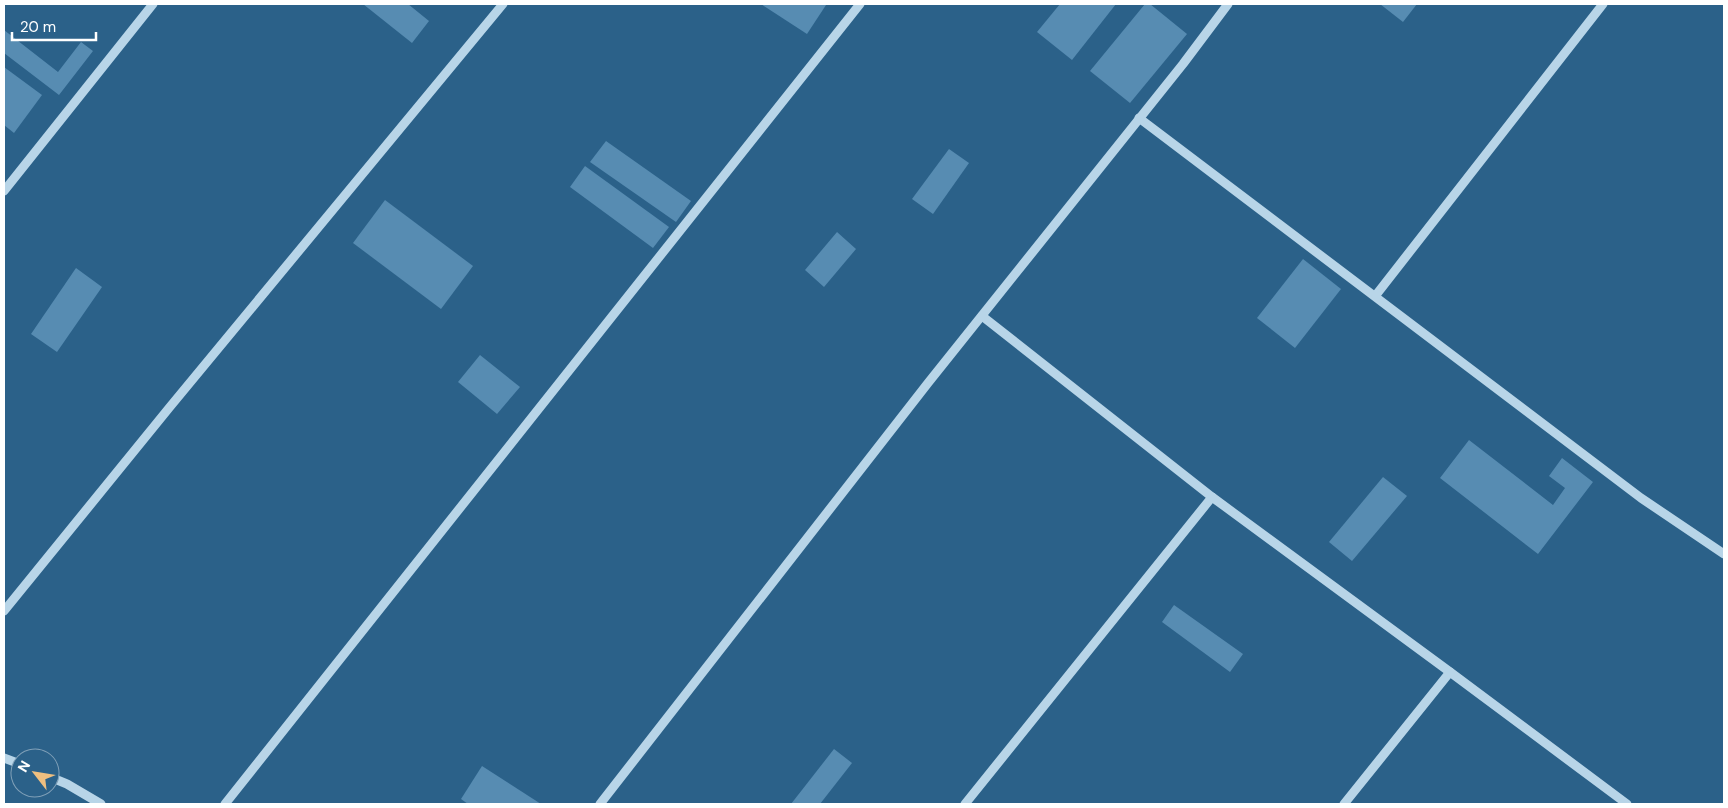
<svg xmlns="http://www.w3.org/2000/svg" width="1728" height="808" font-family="'DM Sans',sans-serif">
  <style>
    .building { fill: #578cb2 }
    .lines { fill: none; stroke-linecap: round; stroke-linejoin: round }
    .minor { stroke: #b8d5e8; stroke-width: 9 }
  </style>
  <rect width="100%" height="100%" fill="#2b6189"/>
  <g class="building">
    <polygon points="363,4 408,4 429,21 412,43"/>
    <polygon points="761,4 824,4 826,5 807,34"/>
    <polygon points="1060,4 1116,4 1072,60 1037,32"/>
    <polygon points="1145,4 1150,4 1187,34 1130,103 1090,71"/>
    <polygon points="1380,4 1417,4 1403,22"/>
    <polygon points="4,30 58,72 81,42 93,51 59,95 4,53"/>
    <polygon points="4,67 42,95 14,133 4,125"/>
    <polygon points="606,141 691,201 676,222 590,162"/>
    <polygon points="949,149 969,163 933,214 912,199"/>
    <polygon points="585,166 669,227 653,248 570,187"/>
    <polygon points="385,200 473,266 441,309 353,243"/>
    <polygon points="837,232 856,249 824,287 805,270"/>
    <polygon points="1303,259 1341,289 1295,348 1257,318"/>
    <polygon points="76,268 102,287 57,352 31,334"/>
    <polygon points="480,355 520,387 497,414 458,382"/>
    <polygon points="1469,440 1553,505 1565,488 1549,476 1562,458 1593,482 1538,554 1440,478"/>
    <polygon points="1383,477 1407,496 1352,561 1329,542"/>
    <polygon points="1174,605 1243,654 1230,672 1162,622"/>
    <polygon points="834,749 852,763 820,804 791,804"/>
    <polygon points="482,766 541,804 468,804 461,799"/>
  </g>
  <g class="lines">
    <g class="minor">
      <polyline points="1139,118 1641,498 1724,554"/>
      <polyline points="4,191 153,4"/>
      <polyline points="1376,295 1603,4"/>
      <polyline points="982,316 1212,497 1450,672 1627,804"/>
      <polyline points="4,611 169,408 503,4"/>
      <polyline points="4,758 20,764"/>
      <polyline points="50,777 67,784 101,804"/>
      <polyline points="225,804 860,4"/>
      <polyline points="600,804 928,383 1183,64 1228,4"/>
      <polyline points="965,804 1212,497"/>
      <polyline points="1344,804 1450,672"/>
    </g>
  </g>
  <rect width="1728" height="808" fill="none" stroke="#ffffff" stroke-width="10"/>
  <g transform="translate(35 773) rotate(301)"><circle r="24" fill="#2b6189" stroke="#80a0b8"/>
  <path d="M0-4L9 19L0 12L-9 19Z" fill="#efbf80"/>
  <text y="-8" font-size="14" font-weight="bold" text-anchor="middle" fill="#ffffff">N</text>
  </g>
  <path d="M12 32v8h84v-8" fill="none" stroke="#ffffff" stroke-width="2.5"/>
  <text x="20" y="32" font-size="15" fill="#ffffff" stroke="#2b6189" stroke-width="4" paint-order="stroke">20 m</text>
</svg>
